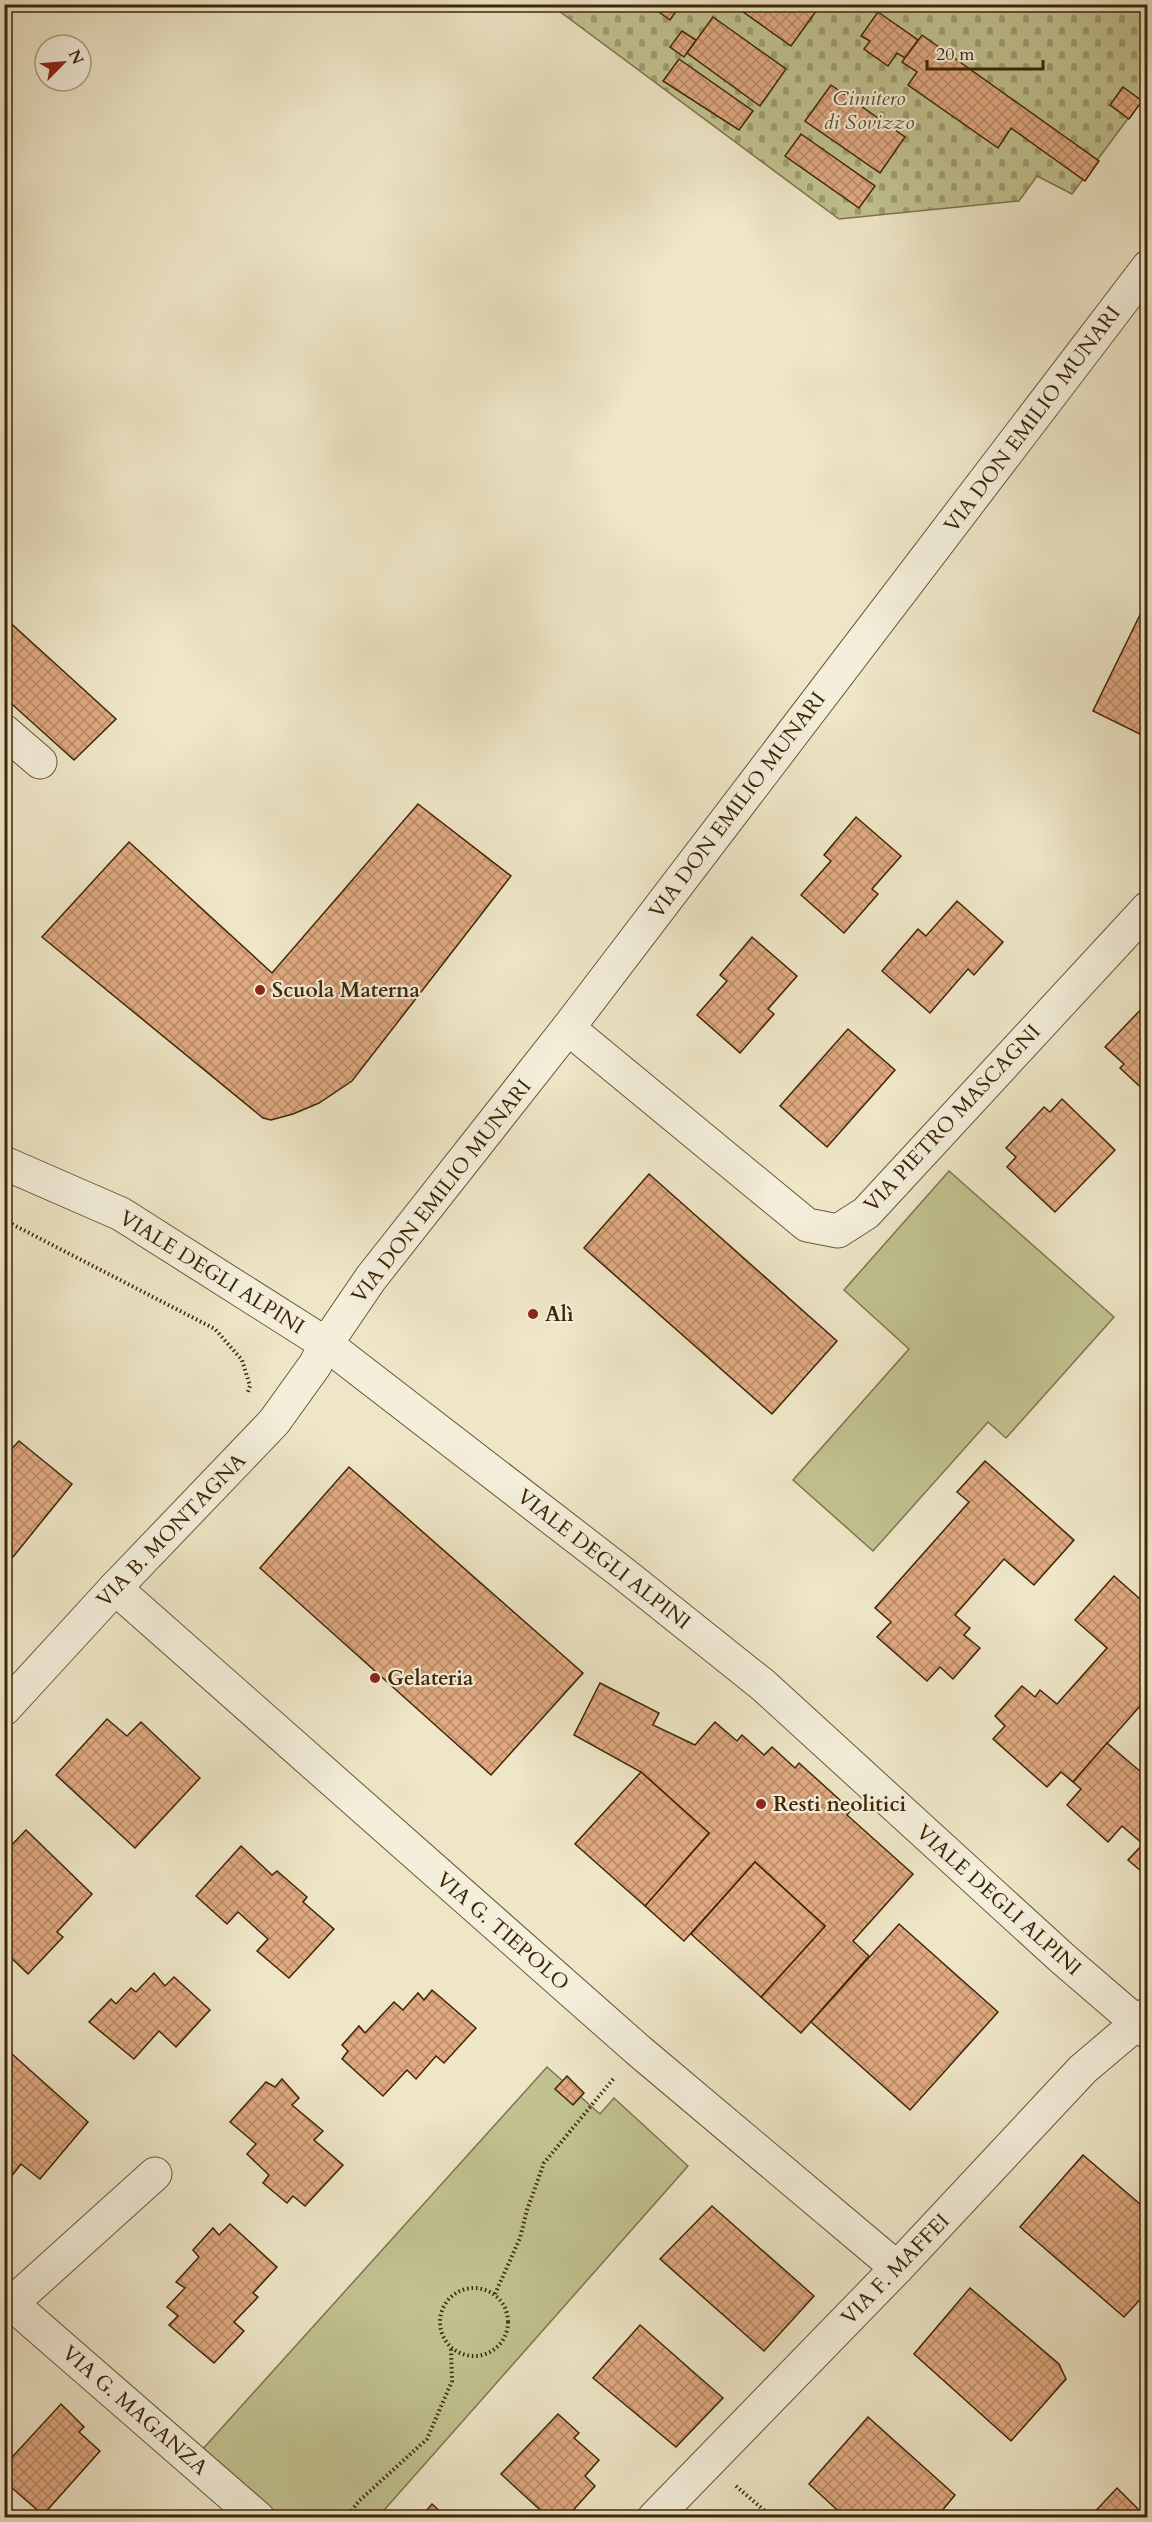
<svg xmlns="http://www.w3.org/2000/svg" width="1152" height="2522" font-family="Cardo,serif">
  <style>
    .cemetery { fill: url(#cemetery-stones); stroke: #80744b; stroke-width: 1.5 }
    .park { fill: #c1c290; stroke: #80744b; stroke-width: 1.5 }
    .building { fill: url(#building-cross-hatch); stroke: #3e2606; stroke-width: 1.5 }
    .lines { fill: none; stroke-linecap: round; stroke-linejoin: round }
    .minor-casing { stroke: #6a5636; stroke-width: 35 }
    .path { stroke: #3e2606; stroke-width: 4; stroke-dasharray: 1.5 3; stroke-linecap: butt }
    .minor { stroke: #f4efdb; stroke-width: 33 }
    .poi-dot { fill: #8f2418; stroke: #f4efdb; stroke-width: 2 }
    .labels { text-anchor: middle; stroke-width: 4.5; stroke-linejoin: round; paint-order: stroke }
    .park-label { font-size: 21px; font-style: italic; fill: #5f4d28; stroke: #f4efdb }
    .street-label { font-size: 21px; fill: #3e2606; stroke: #f4efdb }
    .poi-label { font-size: 21px; font-weight: bold; fill: #3e2606; stroke: #f4efdb; text-anchor: start }
  </style>
  <defs>
    <pattern id="cemetery-stones" width="16" height="16" patternUnits="userSpaceOnUse" patternTransform="scale(1.5)"><rect width="16" height="16" fill="#c1c290"/><path d="M2 7V4a2 2 0 0 1 4 0v3zM10 15v-3a2 2 0 0 1 4 0v3z" fill="#9e9d74"/></pattern>
    <pattern id="building-cross-hatch" width="8" height="8" patternUnits="userSpaceOnUse" patternTransform="scale(1.5)"><rect width="8" height="8" fill="#e0a981"/><path d="M0 0l8 8M0 8l8-8" fill="none" stroke="#b78968"/></pattern>
  </defs>
  <rect width="100%" height="100%" fill="#eee6c7"/>
  <filter id="stains"><feTurbulence type="fractalNoise" baseFrequency=".00333" numOctaves="4"/><feColorMatrix values="0 0 0 0 .2 0 0 0 0 .09 0 0 0 0 .02 0 0 0 .5 -.17"/></filter>
  <radialGradient id="worn" r=".72"><stop offset=".6" stop-color="#630" stop-opacity="0"/><stop offset="1" stop-color="#630" stop-opacity=".3"/></radialGradient>
  <polygon class="cemetery" points="551,5 1147,5 1147,93 1072,194 1037,176 1019,201 839,219"/>
  <g class="park">
    <polygon points="949,1171 1114,1317 1006,1438 988,1422 873,1551 793,1480 909,1349 844,1290"/>
    <polygon points="547,2067 600,2114 614,2098 688,2166 378,2517 265,2517 192,2461"/>
  </g>
  <g class="building">
    <polygon points="648,4 681,4 670,20"/>
    <polygon points="732,4 809,4 817,10 791,46"/>
    <polygon points="878,12 918,40 905,58 897,53 888,66 864,49 870,41 861,36"/>
    <polygon points="713,17 786,69 760,106 687,53"/>
    <polygon points="682,31 696,40 684,57 670,47"/>
    <polygon points="922,35 1099,161 1085,181 1011,128 998,148 908,85 917,72 902,62"/>
    <polygon points="679,59 753,111 739,130 663,81"/>
    <polygon points="831,85 905,137 880,173 805,121"/>
    <polygon points="1123,87 1142,101 1129,119 1110,105"/>
    <polygon points="801,134 875,186 859,208 785,156"/>
    <polygon points="1140,615 1148,618 1148,738 1093,711"/>
    <polygon points="4,617 116,719 74,760 4,697"/>
    <polygon points="418,804 511,876 352,1081 319,1103 293,1114 271,1120 263,1118 42,937 129,842 272,973"/>
    <polygon points="856,817 901,856 872,889 878,894 844,933 801,895 831,861 824,855"/>
    <polygon points="957,901 1003,942 974,975 968,969 930,1013 882,971 918,929 926,936"/>
    <polygon points="752,937 797,976 768,1009 774,1014 740,1053 697,1015 727,981 720,975"/>
    <polygon points="1148,1002 1148,1094 1120,1068 1124,1064 1105,1047"/>
    <polygon points="848,1029 895,1070 827,1147 780,1106"/>
    <polygon points="1062,1099 1115,1150 1055,1212 1007,1167 1016,1157 1006,1148 1044,1107 1050,1112"/>
    <polygon points="649,1174 837,1341 772,1414 584,1248"/>
    <polygon points="1148,1228 1148,1241 1141,1236"/>
    <polygon points="19,1441 72,1484 13,1557 4,1550 4,1457"/>
    <polygon points="985,1461 1074,1540 1034,1585 1004,1559 955,1615 970,1628 964,1635 980,1648 953,1679 940,1667 927,1681 877,1637 891,1622 875,1608 969,1502 957,1492"/>
    <polygon points="349,1467 583,1673 491,1775 260,1568"/>
    <polygon points="1114,1576 1148,1606 1148,1697 1073,1782 1061,1772 1047,1787 993,1739 1005,1726 995,1716 1022,1686 1035,1697 1040,1690 1057,1704 1107,1648 1075,1620"/>
    <polygon points="600,1683 659,1713 653,1725 695,1745 715,1722 737,1741 742,1735 764,1755 772,1747 795,1768 799,1763 851,1810 847,1815 913,1874 853,1941 869,1956 801,2033 761,1997 825,1926 755,1862 684,1941 645,1906 709,1833 641,1772 574,1735"/>
    <polygon points="107,1719 127,1736 141,1722 200,1778 135,1848 56,1775"/>
    <polygon points="1107,1743 1148,1778 1148,1877 1128,1860 1143,1844 1122,1826 1108,1842 1067,1805 1081,1789 1073,1782"/>
    <polygon points="641,1772 709,1833 645,1906 575,1844"/>
    <polygon points="26,1830 92,1894 57,1932 63,1937 28,1974 4,1951 4,1853"/>
    <polygon points="241,1846 272,1875 277,1871 307,1897 303,1902 334,1929 289,1978 257,1951 268,1939 238,1912 227,1924 196,1896"/>
    <polygon points="755,1862 825,1926 761,1997 691,1934"/>
    <polygon points="899,1924 998,2012 910,2110 811,2022"/>
    <polygon points="154,1973 165,1986 174,1977 210,2010 176,2047 159,2031 134,2059 89,2022 111,1999 116,2004 131,1988 136,1992"/>
    <polygon points="432,1990 476,2028 444,2063 436,2056 416,2079 407,2070 383,2096 342,2059 348,2051 342,2045 359,2026 365,2033 394,2002 403,2010 418,1993 424,2000"/>
    <polygon points="12,2054 88,2122 40,2179 21,2164 7,2182 4,2180 4,2063"/>
    <polygon points="567,2076 584,2093 573,2105 555,2089"/>
    <polygon points="282,2079 299,2098 292,2105 323,2131 314,2140 343,2165 305,2206 293,2196 287,2203 263,2183 269,2175 247,2154 256,2144 230,2122 266,2082 275,2087"/>
    <polygon points="1083,2155 1148,2211 1148,2291 1124,2317 1020,2227"/>
    <polygon points="712,2206 814,2296 764,2351 660,2259"/>
    <polygon points="230,2224 277,2267 253,2293 258,2297 234,2322 244,2331 214,2363 169,2325 178,2316 167,2307 185,2288 176,2282 199,2257 193,2250 213,2228 219,2235"/>
    <polygon points="970,2288 1059,2364 1066,2379 1011,2441 914,2354"/>
    <polygon points="640,2325 723,2398 676,2447 593,2378"/>
    <polygon points="61,2404 84,2427 79,2432 100,2451 43,2515 4,2481 4,2466"/>
    <polygon points="558,2414 579,2433 574,2438 599,2460 585,2476 595,2486 566,2518 549,2518 501,2474"/>
    <polygon points="868,2417 955,2495 936,2518 846,2518 809,2484"/>
    <polygon points="1117,2488 1147,2518 1089,2518"/>
    <polygon points="432,2504 447,2518 420,2518"/>
  </g>
  <g class="lines">
    <g class="minor-casing">
      <g id="minor">
        <polyline points="4,731 40,762"/>
        <polyline points="568,1028 807,1225 838,1231 866,1213 1148,908"/>
        <polyline points="4,1163 121,1214 326,1344 624,1574 763,1685 1062,1958 1148,2032"/>
        <polyline points="115,1588 638,2050 897,2268"/>
        <polyline points="4,1709 115,1588 274,1422 315,1365 326,1344 371,1278 568,1028 1148,267"/>
        <polyline points="4,2297 258,2518"/>
        <polyline points="12,2303 155,2174"/>
        <polyline points="654,2518 897,2268 1083,2069 1148,2014"/>
      </g>
    </g>
    <g class="path">
      <polyline points="4,1220 215,1329 242,1360 250,1386 247,1394"/>
      <circle cx="474" cy="2322" r="34"/>
      <polyline points="495,2294 520,2238 527,2210 544,2163 614,2078"/>
      <polyline points="736,2486 773,2518"/>
      <polyline points="346,2518 359,2501 427,2439 452,2381 451,2349"/>
    </g>
    <use href="#minor" class="minor"/>
  </g>
  <g class="poi-dot">
    <circle cx="260" cy="990" r="6"/>
    <circle cx="533" cy="1314" r="6"/>
    <circle cx="375" cy="1678" r="6"/>
    <circle cx="761" cy="1804" r="6"/>
  </g>
  <g class="labels">
    <g class="park-label">
      <text x="869" y="105">Cimitero<tspan x="869" dy="24">di Sovizzo</tspan></text>
    </g>
    <g class="street-label">
      <text transform="translate(1032 419) rotate(-53)" y="7">VIA DON EMILIO MUNARI</text>
      <text transform="translate(737 805) rotate(-53)" y="7">VIA DON EMILIO MUNARI</text>
      <text transform="translate(952 1118) rotate(-47)" y="7">VIA PIETRO MASCAGNI</text>
      <text transform="translate(441 1191) rotate(-52)" y="7">VIA DON EMILIO MUNARI</text>
      <text transform="translate(212 1272) rotate(32)" y="7">VIALE DEGLI ALPINI</text>
      <text transform="translate(171 1530) rotate(-46)" y="7">VIA B. MONTAGNA</text>
      <text transform="translate(604 1559) rotate(38)" y="7">VIALE DEGLI ALPINI</text>
      <text transform="translate(999 1900) rotate(42)" y="7">VIALE DEGLI ALPINI</text>
      <text transform="translate(503 1931) rotate(41)" y="7">VIA G. TIEPOLO</text>
      <text transform="translate(895 2269) rotate(-46)" y="7">VIA F. MAFFEI</text>
      <text transform="translate(135 2410) rotate(41)" y="7">VIA G. MAGANZA</text>
    </g>
    <g class="poi-label">
      <text x="272" y="997">Scuola Materna</text>
      <text x="545" y="1321">Alì</text>
      <text x="387" y="1685">Gelateria</text>
      <text x="773" y="1811">Resti neolitici</text>
    </g>
  </g>
  <rect width="1152" height="2522" fill="none" stroke="#eee6c7" stroke-width="24"/>
  <rect x="6" y="6" width="1140" height="2510" fill="none" stroke="#3e2606" stroke-width="3"/>
  <rect x="12" y="12" width="1128" height="2498" fill="none" stroke="#3e2606" stroke-width="1.5"/>
  <g transform="translate(63 63) rotate(65)"><circle r="28" fill="#f4efdb" stroke="#ab9f86" stroke-width="1.5"/>
  <path d="M0-4.5L10 22L0 15L-10 22Z" fill="#8f2418"/>
  <text y="-9" font-size="16" font-weight="bold" text-anchor="middle" fill="#3e2606">N</text>
  </g>
  <path d="M927 60v9h116v-9" fill="none" stroke="#3e2606" stroke-width="3"/>
  <text x="936" y="60" font-size="18" fill="#3e2606" stroke="#f4efdb" stroke-width="4.5" paint-order="stroke">20 m</text>
  <rect width="100%" height="100%" filter="url(#stains)"/>
  <rect width="100%" height="100%" fill="url(#worn)"/>
</svg>
